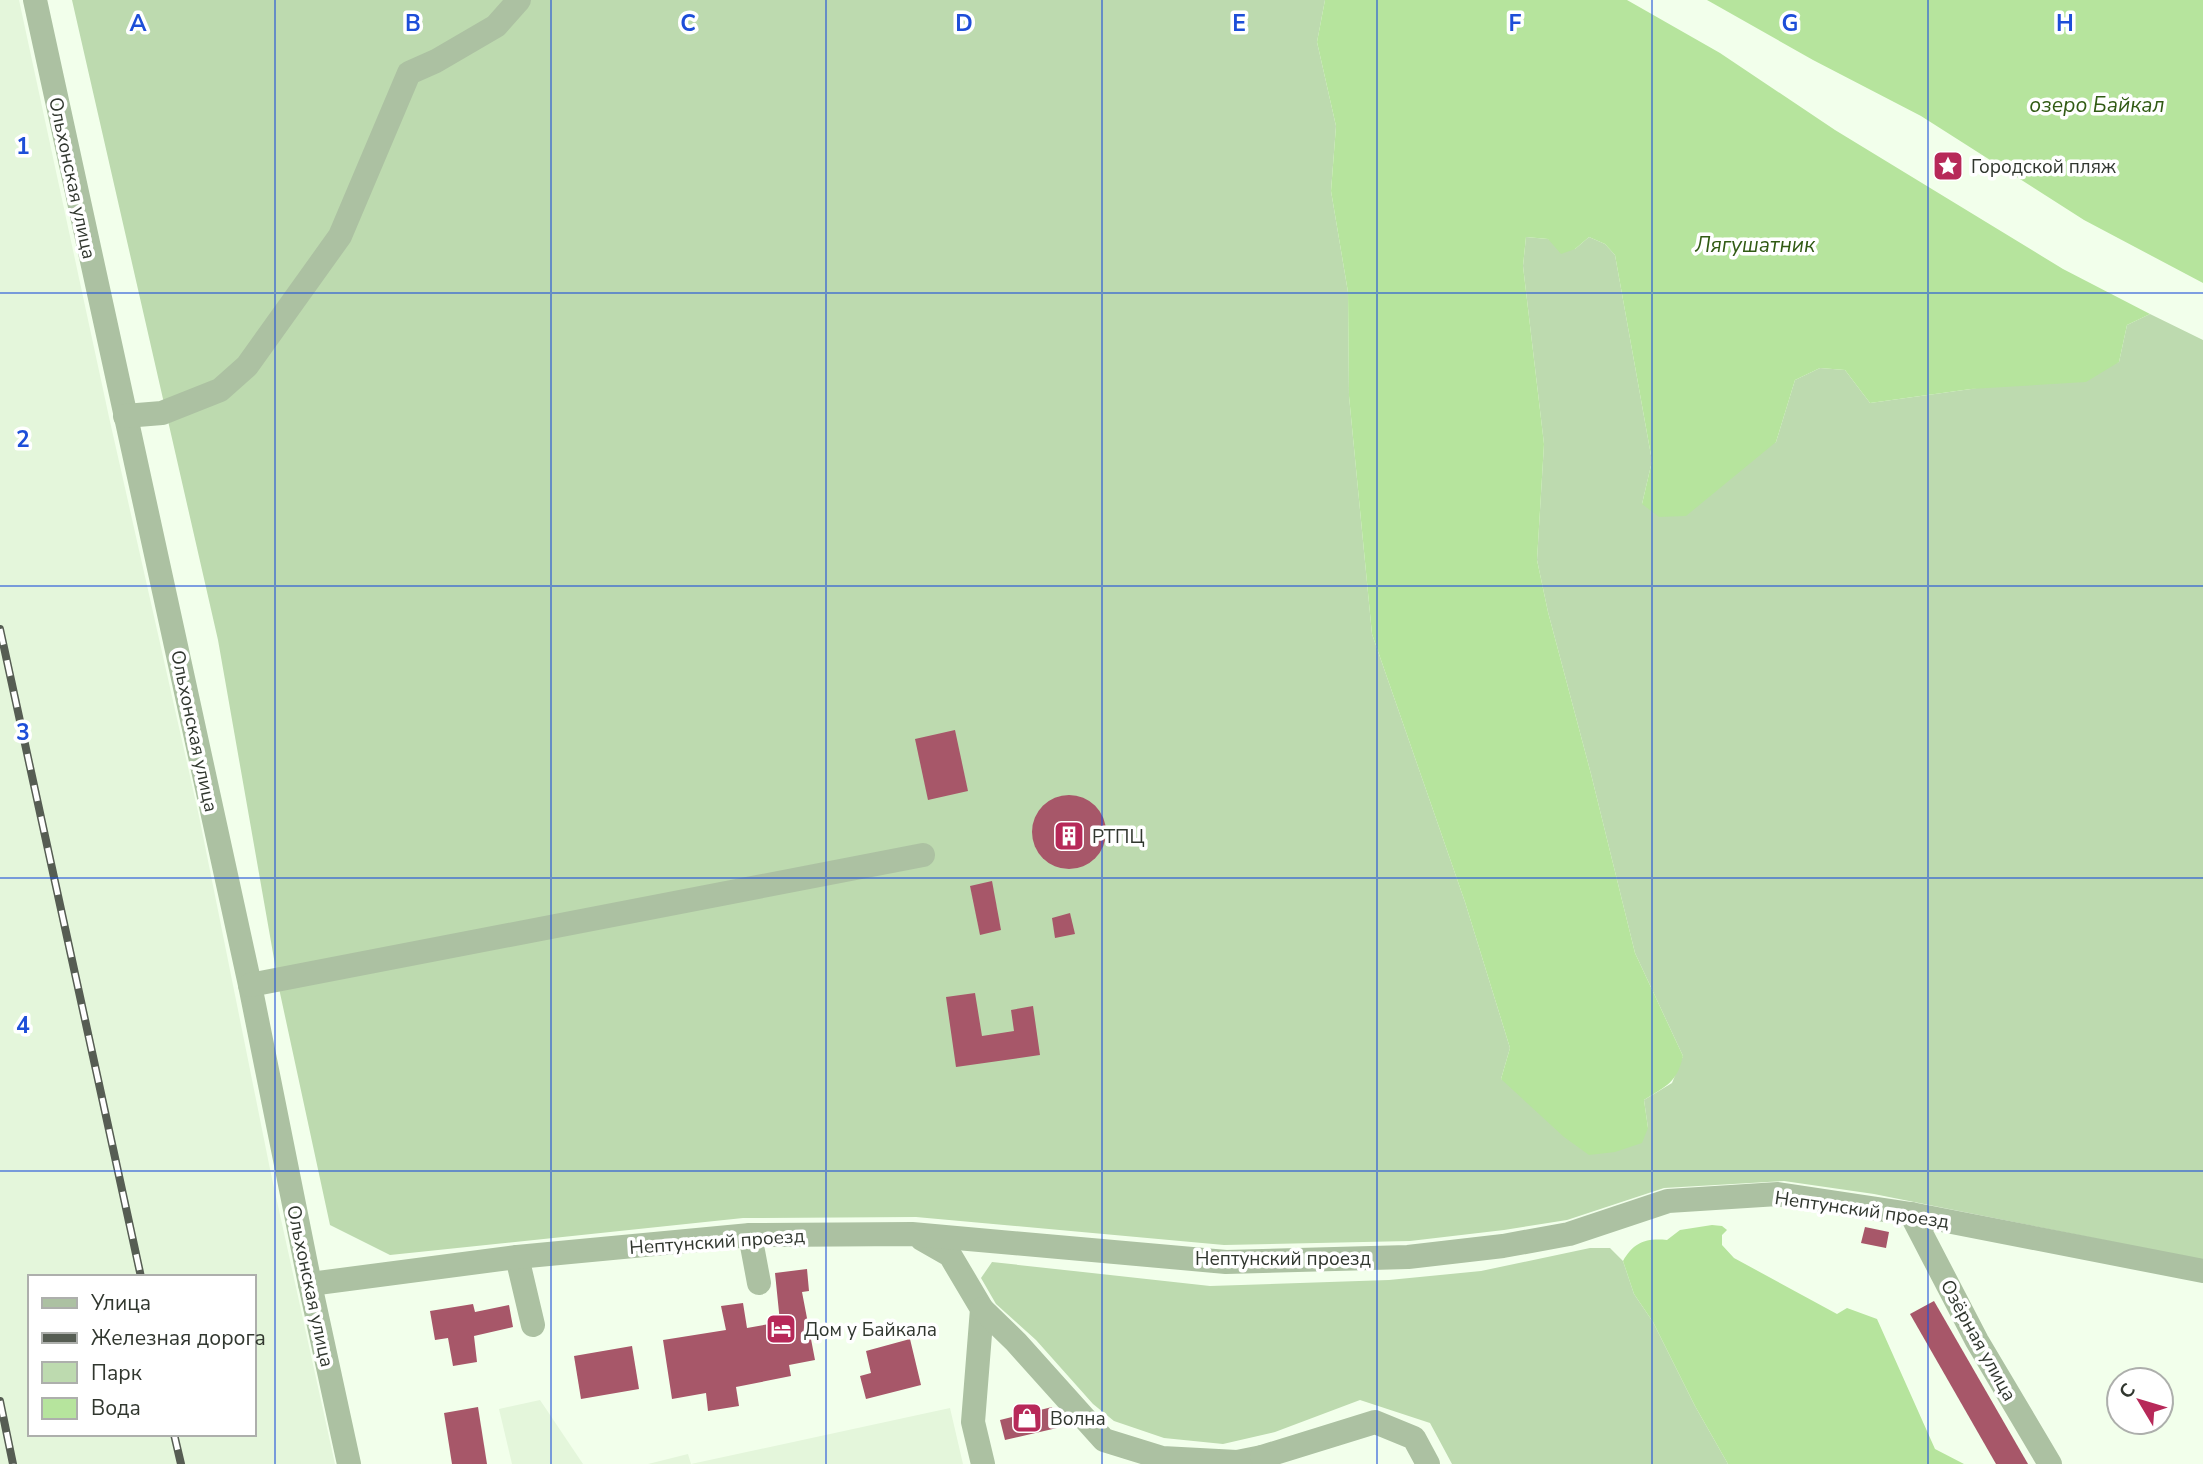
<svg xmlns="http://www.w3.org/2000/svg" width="2203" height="1464" font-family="'Nunito Sans',sans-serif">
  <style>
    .built { fill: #e4f6db; fill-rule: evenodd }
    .green { fill: #bddaaf }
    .water { fill: #b6e49d }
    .building { fill: #a75769 }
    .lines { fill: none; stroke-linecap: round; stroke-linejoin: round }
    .minor { stroke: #acc1a2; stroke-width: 24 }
    .rail-casing { stroke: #565d53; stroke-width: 8 }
    .rail { stroke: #fff; stroke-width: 5; stroke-dasharray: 16; stroke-linecap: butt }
    .grid { fill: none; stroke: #1d4ed8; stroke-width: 2; stroke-opacity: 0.55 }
    .labels { text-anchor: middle; stroke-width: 7; stroke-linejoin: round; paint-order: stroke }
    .poi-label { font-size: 19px; fill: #31372f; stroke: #fff; text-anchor: start }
    .street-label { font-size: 19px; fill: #31372f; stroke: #fff }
    .water-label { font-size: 21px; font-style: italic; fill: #315b14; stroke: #fff }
    .grid-label { font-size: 23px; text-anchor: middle; font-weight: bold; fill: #1d4ed8; stroke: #fff; stroke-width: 7; stroke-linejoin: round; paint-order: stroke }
  </style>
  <rect width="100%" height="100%" fill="#f2ffeb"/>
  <g class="built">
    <path d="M 0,0 L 19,0 L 109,417 L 199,816 L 271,1174 L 335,1464 L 0,1464 ZM 30,1277 L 254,1277 L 254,1434 L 30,1434 Z"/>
    <polygon points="540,1400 583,1464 512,1464 499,1409"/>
    <polygon points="950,1408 963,1464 648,1464 688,1454 691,1464"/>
  </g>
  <g class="green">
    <polygon points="72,0 1325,0 1317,42 1336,126 1331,191 1348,292 1349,396 1372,634 1465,902 1510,1048 1501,1079 1648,1128 1644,1100 1672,1083 1683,1056 1635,953 1591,774 1548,612 1537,560 1544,444 1523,266 1526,237 1548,239 1575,249 1589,237 1605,244 1615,255 1652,461 1642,504 1776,442 1795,380 1820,368 1845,370 1870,403 1971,389 2119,362 2127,325 2150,314 2203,340 2203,1260 1874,1194 1784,1181 1664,1188 1567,1220 1504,1230 1410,1241 1224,1245 916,1217 743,1218 390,1255 330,1225 280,993 218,640"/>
    <polygon points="1590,1248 1610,1248 1623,1261 1634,1294 1653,1322 1695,1406 1728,1464 1452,1464 1430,1423 1360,1400 1275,1432 1223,1444 1164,1438 1114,1421 1093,1404 1036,1340 996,1304 981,1278 992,1262 1210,1286 1389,1280 1481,1271"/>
  </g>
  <g class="water">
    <path d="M 1325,0 L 1627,0 L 1720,53 L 1835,130 L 2063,269 L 2150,314 L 2127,325 L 2119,362 L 2086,382 L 1971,389 L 1870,403 L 1845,370 L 1820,368 L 1795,380 L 1776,442 L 1686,516 L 1659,517 L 1642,504 L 1652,461 L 1615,255 L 1605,244 L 1589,237 L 1575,249 L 1561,254 L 1548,239 L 1526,237 L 1523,266 L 1544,444 L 1537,560 L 1548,612 L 1591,774 L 1635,953 L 1683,1056 C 1677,1083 1666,1086 1644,1100 L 1648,1128 L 1642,1143 L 1615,1152 L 1589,1155 L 1564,1137 L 1501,1079 L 1510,1048 L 1465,902 L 1372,634 L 1349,396 L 1348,292 L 1331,191 L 1336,126 L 1317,42 Z"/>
    <polygon points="1707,0 2203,0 2203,283 2084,220 1921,116 1813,60"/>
    <path d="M 1712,1225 L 1722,1226 L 1727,1230 L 1722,1235 L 1722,1245 L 1734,1258 L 1837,1314 L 1847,1308 L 1877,1319 L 1935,1449 L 1964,1464 L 1728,1464 L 1695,1406 L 1653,1322 L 1634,1294 L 1623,1261 C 1634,1242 1646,1238 1667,1240 L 1680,1230 Z"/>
  </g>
  <g class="building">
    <polygon points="955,730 968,791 928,800 915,739"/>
    <circle cx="1069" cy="832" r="37"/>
    <polygon points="992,881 1001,930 980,935 970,886"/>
    <polygon points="1070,913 1075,934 1055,938 1052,918"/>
    <polygon points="975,993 982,1036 1014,1031 1011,1010 1033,1006 1040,1055 956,1067 946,997"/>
    <polygon points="1865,1227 1889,1232 1886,1248 1861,1243"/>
    <polygon points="807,1269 809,1291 802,1292 815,1360 789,1365 791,1376 736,1387 739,1406 708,1411 706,1393 672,1399 663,1340 726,1330 721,1306 743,1303 747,1328 780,1322 775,1273"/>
    <polygon points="1934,1301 2028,1464 1996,1464 1910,1314"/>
    <polygon points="473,1304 475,1312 509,1305 513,1327 474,1336 477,1362 453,1366 448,1338 435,1340 430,1311"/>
    <polygon points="910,1339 921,1385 866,1399 860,1376 871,1373 866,1351"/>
    <polygon points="632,1346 639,1389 581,1399 574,1356"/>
    <polygon points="478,1407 487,1464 452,1464 444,1413"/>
    <polygon points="1052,1407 1057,1428 1005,1440 1000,1420"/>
  </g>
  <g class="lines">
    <g class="minor">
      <polyline points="35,0 250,985 310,1284 349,1464"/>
      <polyline points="125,416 162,413 220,390 247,366 340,236 409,73 436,61 496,26 519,0"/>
      <polyline points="250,985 923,855"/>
      <polyline points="1911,1214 1977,1341 2050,1464"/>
      <polyline points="750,1235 759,1283"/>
      <polyline points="922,1239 950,1255 982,1309 973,1422 983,1464"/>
      <polyline points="517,1257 533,1325"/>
      <polyline points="310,1284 517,1257 750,1235 912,1234 1226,1262 1408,1257 1503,1246 1569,1234 1668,1201 1778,1194 1911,1214 2203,1271"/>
      <polyline points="982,1309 1016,1342 1104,1440 1162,1458 1237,1462 1262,1457 1263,1464"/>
      <polyline points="1262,1457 1375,1422 1414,1438 1428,1464"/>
    </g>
    <g class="rail-casing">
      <g id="rail">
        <polyline points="0,629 141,1277"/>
        <polyline points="0,1401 13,1464"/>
        <polyline points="174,1434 181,1464"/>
      </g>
    </g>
    <use href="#rail" class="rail"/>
  </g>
  <path class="grid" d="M 275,0 L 275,1464M 551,0 L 551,1464M 826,0 L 826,1464M 1102,0 L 1102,1464M 1377,0 L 1377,1464M 1652,0 L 1652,1464M 1928,0 L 1928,1464M 0,293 L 2203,293M 0,586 L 2203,586M 0,878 L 2203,878M 0,1171 L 2203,1171"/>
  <defs>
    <g id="sight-square" transform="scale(1.575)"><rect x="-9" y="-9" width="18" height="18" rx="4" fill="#b72959" stroke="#fff"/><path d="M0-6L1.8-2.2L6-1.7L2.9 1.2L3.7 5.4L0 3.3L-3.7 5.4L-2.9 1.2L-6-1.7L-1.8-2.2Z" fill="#fff"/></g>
    <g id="building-square" transform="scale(1.575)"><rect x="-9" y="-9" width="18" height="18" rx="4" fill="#b72959" stroke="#fff"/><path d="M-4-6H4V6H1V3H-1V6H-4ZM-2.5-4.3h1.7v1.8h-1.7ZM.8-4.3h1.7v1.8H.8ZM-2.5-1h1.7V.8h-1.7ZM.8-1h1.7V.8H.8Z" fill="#fff"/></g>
    <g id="hotel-square" transform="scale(1.575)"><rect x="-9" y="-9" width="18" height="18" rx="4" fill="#b72959" stroke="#fff"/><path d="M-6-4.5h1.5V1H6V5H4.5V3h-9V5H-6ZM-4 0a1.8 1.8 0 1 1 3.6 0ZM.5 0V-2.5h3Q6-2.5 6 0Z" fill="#fff"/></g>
    <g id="shop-square" transform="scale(1.575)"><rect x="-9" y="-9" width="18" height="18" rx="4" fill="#b72959" stroke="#fff"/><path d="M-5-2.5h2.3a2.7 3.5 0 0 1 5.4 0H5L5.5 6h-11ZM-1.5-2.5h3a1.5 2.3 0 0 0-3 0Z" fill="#fff"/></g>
  </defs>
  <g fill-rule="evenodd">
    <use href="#sight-square" x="1948" y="166"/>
    <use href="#building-square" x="1069" y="836"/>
    <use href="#hotel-square" x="781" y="1329"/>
    <use href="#shop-square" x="1027" y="1418"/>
  </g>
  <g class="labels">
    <g class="poi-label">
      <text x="1971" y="173">Городской пляж</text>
      <text x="1092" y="843">РТПЦ</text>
      <text x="804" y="1336">Дом у Байкала</text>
      <text x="1050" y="1425">Волна</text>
    </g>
    <g class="street-label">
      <text transform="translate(73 178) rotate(78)" y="7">Ольхонская улица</text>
      <text transform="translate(195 731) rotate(78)" y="7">Ольхонская улица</text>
      <text transform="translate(1862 1209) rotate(8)" y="7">Нептунский проезд</text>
      <text transform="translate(717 1241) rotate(-4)" y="7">Нептунский проезд</text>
      <text x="1283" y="1265">Нептунский проезд</text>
      <text transform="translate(311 1286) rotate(78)" y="7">Ольхонская улица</text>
      <text transform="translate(1979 1340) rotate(61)" y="7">Озёрная улица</text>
    </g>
    <g class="water-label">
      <text x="2097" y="112">озеро Байкал</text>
      <text x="1755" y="252">Лягушатник</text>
    </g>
  </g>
  <g class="grid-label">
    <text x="138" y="31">A</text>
    <text x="413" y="31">B</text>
    <text x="688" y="31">C</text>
    <text x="964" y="31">D</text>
    <text x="1239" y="31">E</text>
    <text x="1515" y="31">F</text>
    <text x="1790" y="31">G</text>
    <text x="2065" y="31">H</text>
    <text x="23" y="154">1</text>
    <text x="23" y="447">2</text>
    <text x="23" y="740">3</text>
    <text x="23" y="1033">4</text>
  </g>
  <rect x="28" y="1275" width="228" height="161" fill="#ffffff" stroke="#adafac" stroke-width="2"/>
  <rect x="42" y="1298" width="35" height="10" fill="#acc1a2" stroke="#adafac" stroke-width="2"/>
  <text x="91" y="1310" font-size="21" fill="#31372f">Улица</text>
  <rect x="42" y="1333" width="35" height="10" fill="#565d53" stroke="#adafac" stroke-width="2"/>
  <text x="91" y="1345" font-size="21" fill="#31372f">Железная дорога</text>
  <rect x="42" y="1362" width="35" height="21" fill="#bddaaf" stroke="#adafac" stroke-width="2"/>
  <text x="91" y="1380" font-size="21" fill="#31372f">Парк</text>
  <rect x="42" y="1398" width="35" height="21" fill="#b6e49d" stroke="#adafac" stroke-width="2"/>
  <text x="91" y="1415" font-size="21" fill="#31372f">Вода</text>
  <g transform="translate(2140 1401) rotate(308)"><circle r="33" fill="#ffffff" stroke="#adafac" stroke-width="2"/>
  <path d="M0-5L12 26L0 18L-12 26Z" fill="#b72959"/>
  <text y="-10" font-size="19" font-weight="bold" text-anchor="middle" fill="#31372f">С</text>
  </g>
</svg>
